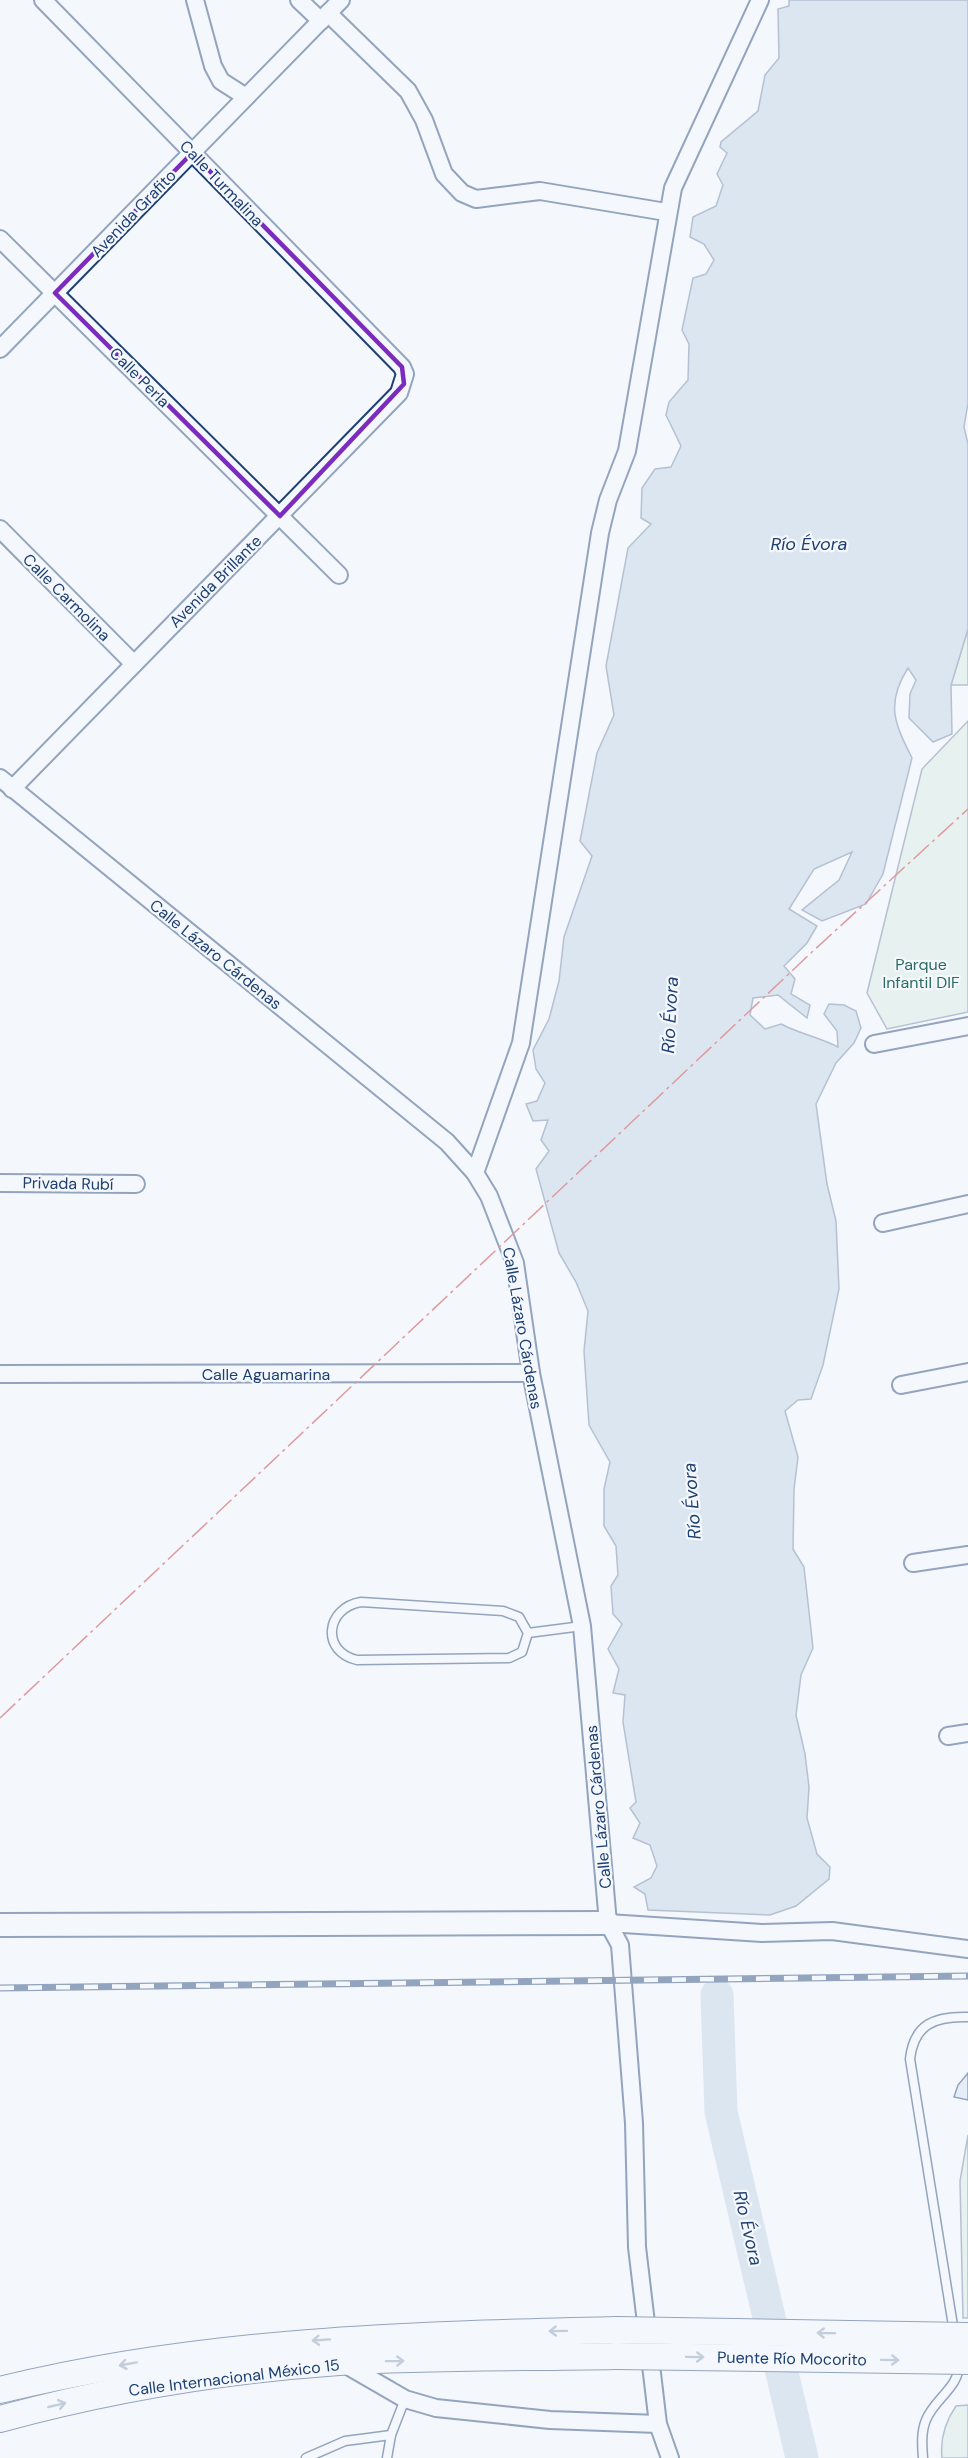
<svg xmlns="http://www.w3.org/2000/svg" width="968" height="2458" font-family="'DM Sans',sans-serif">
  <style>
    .green { fill: #d7e8df; stroke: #687fa3; stroke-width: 1.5 }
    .water { fill: #bed0e5; stroke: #687fa3; stroke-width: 1.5 }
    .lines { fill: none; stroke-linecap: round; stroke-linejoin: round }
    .river { stroke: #bed0e5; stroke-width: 33 }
    .building { fill: #d5e0f0; stroke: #1d3f73; stroke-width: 1.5 }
    .lane-casing { stroke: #1d3f73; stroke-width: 11 }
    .street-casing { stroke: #1d3f73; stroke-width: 20 }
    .secondary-casing { stroke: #1d3f73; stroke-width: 26 }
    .primary-casing { stroke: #1d3f73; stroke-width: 28 }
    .lane { stroke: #f4f7fb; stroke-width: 8 }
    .street { stroke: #f4f7fb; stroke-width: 16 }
    .secondary { stroke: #f4f7fb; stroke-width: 22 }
    .primary { stroke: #f4f7fb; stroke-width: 26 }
    .rail-casing { stroke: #1d3f73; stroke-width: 7 }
    .rail { stroke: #f4f7fb; stroke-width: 4.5; stroke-dasharray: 14; stroke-linecap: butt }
    .primary-bridge-casing { stroke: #1d3f73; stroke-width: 28; stroke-linecap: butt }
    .primary-bridge { stroke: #f4f7fb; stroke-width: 26 }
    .power { stroke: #c62828; stroke-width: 1.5; stroke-dasharray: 21 4.5 3 4.5; stroke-linecap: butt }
    .oneway { stroke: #889bb7 }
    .marked { fill: none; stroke: #7b2cbf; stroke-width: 4.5; stroke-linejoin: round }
    .labels { text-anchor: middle; stroke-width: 4.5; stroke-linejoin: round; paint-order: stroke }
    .street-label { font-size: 16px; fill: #1d3f73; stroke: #f4f7fb }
    .park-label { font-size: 16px; fill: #2c6c60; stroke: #f4f7fb }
    .water-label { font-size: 18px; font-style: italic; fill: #1d3f73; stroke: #f4f7fb }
  </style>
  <rect width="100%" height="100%" fill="#f4f7fb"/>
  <g class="green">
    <polygon points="968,629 968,685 951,685"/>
    <polygon points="968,721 968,1012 887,1029 867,993 922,769"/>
    <polygon points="968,2135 968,2318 963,2318 960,2181"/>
    <path d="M 968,2405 L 968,2458 L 942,2458 C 940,2439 945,2422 956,2406 Z"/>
  </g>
  <path class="water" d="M 789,0 L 968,0 L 968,403 L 964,427 L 968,444 L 968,629 L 951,685 L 952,734 L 933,742 L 909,718 L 910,694 L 916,680 L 908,668 C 885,704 895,724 912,758 L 883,874 L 866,904 L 822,921 L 802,910 L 839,880 L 852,852 L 814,869 L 789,909 L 817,926 L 807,943 L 784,966 L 795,979 L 791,994 L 810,1005 L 807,1018 L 778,995 L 753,998 L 750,1015 L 765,1029 L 781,1024 C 800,1034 819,1037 838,1047 L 837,1031 L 824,1014 L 829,1004 L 844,1005 L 856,1011 L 861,1028 L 854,1043 L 836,1063 L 816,1104 L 827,1184 L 836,1221 L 839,1289 L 823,1365 L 811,1399 L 798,1400 L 785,1411 L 798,1457 L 794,1489 L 793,1549 L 804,1567 L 813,1648 L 801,1675 L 796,1715 L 805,1754 L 809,1787 L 807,1818 L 817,1854 L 830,1867 L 829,1879 L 796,1906 L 770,1915 L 648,1910 L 645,1894 L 634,1887 L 651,1878 L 657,1866 L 650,1845 L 633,1838 L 640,1823 L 630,1808 L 636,1802 L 623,1722 L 625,1695 L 613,1693 L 619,1669 L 608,1649 L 622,1624 L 613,1614 L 611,1586 L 618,1575 L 616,1546 L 604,1526 L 604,1489 L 610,1462 L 589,1425 L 584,1351 L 588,1311 L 576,1282 L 559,1253 L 536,1169 L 549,1151 L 541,1140 L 548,1120 L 533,1121 L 526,1104 L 537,1101 L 545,1083 L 536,1069 L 533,1050 L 549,1019 L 559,981 L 564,937 L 592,856 L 580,841 L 597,753 L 614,715 L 606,666 L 628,548 L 651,524 L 641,518 L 642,488 L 655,469 L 671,467 L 681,446 L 666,415 L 669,402 L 688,380 L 689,344 L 682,330 L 693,278 L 706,274 L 714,260 L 704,244 L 690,237 L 693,217 L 716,206 L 723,185 L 717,174 L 727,153 L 720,147 L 721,142 L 758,111 L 765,75 L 779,58 L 778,9 L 789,6 Z"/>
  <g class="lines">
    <polyline class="river" points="717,1995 721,2112 802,2458"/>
  </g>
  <polygon class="building" points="968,2073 968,2100 954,2097 958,2085"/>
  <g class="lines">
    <g class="lane-casing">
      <g id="lane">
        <path d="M 361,1602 L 503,1611 L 519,1617 L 528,1633 L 522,1652 L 509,1658 L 357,1660 C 321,1652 325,1608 361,1602 Z"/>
        <polyline points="528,1633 582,1626"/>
        <path d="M 954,2332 L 910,2059 C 914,2024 935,2016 968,2017"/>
        <polyline points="306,2458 345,2441 391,2435"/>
        <polyline points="387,2458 391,2435 405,2399"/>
        <path d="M 923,2458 C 922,2445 921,2432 926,2420 C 934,2399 960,2387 959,2363"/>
      </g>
    </g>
    <g class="street-casing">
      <g id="street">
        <polyline points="195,0 213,66 221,81 246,97"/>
        <polyline points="299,0 321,21"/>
        <polyline points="328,13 408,91 424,120 444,174 462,193 476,199 540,191 666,212"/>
        <polyline points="0,239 339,575"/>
        <polyline points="0,349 341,0"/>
        <polyline points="0,529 134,664"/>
        <polyline points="0,778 447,1142 475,1173 489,1196 515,1263 531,1373 582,1626 608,1923 620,1945 634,2123 637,2247 658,2424 670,2458"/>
        <polyline points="12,789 399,393 405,374 402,367 43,0"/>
        <polyline points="874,1044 968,1026"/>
        <polyline points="475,1173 521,1043 600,533 608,500 627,451 673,188 760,0"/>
        <polyline points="0,1183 136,1184"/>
        <polyline points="883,1223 968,1204"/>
        <polyline points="0,1374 531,1373"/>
        <polyline points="901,1385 968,1372"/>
        <polyline points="913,1563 968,1555"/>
        <polyline points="948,1736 968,1733"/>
        <polyline points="608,1923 762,1933 832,1931 968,1949"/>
        <polyline points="341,2362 405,2399 436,2408 550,2420 658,2424"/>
      </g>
    </g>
    <g class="secondary-casing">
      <polyline id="secondary" points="0,1925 608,1923"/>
    </g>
    <g class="primary-casing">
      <g id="primary">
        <path d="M 0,2390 C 202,2340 409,2335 616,2330"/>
        <path d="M 0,2419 C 110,2389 225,2370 339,2362 C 431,2356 524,2358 616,2356"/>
      </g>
    </g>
    <use href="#lane" class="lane"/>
    <use href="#street" class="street"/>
    <use href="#secondary" class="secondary"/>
    <use href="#primary" class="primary"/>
    <g class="rail-casing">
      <polyline id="rail" points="0,1988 968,1976"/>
    </g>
    <use href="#rail" class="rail"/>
    <g class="primary-bridge-casing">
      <g id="primary-bridge">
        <polyline points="616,2330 968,2336"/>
        <polyline points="616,2356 968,2361"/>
      </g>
    </g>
    <use href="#primary-bridge" class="primary-bridge"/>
    <polyline class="power" points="0,1718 812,952 968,809"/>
  </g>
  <defs><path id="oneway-shaft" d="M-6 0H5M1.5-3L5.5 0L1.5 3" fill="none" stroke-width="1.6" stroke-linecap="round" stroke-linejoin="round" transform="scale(1.5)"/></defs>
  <g class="oneway">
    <use href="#oneway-shaft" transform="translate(558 2331) rotate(179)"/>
    <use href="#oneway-shaft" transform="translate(826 2333) rotate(-179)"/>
    <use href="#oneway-shaft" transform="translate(321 2340) rotate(176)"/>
    <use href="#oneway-shaft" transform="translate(695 2357) rotate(1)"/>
    <use href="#oneway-shaft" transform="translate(890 2360) rotate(1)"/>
    <use href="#oneway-shaft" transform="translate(395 2361) rotate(-1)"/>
    <use href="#oneway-shaft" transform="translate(128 2364) rotate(170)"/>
    <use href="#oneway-shaft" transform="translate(57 2405) rotate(-13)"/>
  </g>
  <path d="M0 0H968V2458H0ZM 192,153 L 402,367 L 404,384 L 280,516 L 55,293 Z" fill="#f4f7fb" fill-opacity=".55" fill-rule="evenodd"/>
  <path class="marked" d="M 192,153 L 402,367 L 404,384 L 280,516 L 55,293 Z"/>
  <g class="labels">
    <g class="street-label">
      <text transform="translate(222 183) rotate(46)" y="6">Calle Turmalina</text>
      <text transform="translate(133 213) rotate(-46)" y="6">Avenida Grafito</text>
      <text transform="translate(140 377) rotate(45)" y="6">Calle Perla</text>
      <text transform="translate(215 581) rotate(-45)" y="6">Avenida Brillante</text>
      <text transform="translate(67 597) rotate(45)" y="6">Calle Carmolina</text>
      <text transform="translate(216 954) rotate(39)" y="6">Calle Lázaro Cárdenas</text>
      <text transform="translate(68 1183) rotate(1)" y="6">Privada Rubí</text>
      <text transform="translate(523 1328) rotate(80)" y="6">Calle Lázaro Cárdenas</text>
      <text x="266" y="1380">Calle Aguamarina</text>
      <text transform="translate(598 1807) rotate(-95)" y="6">Calle Lázaro Cárdenas</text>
      <text transform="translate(792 2358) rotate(1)" y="6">Puente Río Mocorito</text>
      <text transform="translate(234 2377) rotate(-7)" y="6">Calle Internacional México 15</text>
    </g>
    <g class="park-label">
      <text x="921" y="970">Parque<tspan x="921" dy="18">Infantil DIF</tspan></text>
    </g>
    <g class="water-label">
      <text x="809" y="550">Río Évora</text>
      <text transform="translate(670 1015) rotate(-87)" y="6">Río Évora</text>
      <text transform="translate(692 1501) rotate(-94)" y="6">Río Évora</text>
      <text transform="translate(748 2228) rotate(77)" y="6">Río Évora</text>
    </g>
  </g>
</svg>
